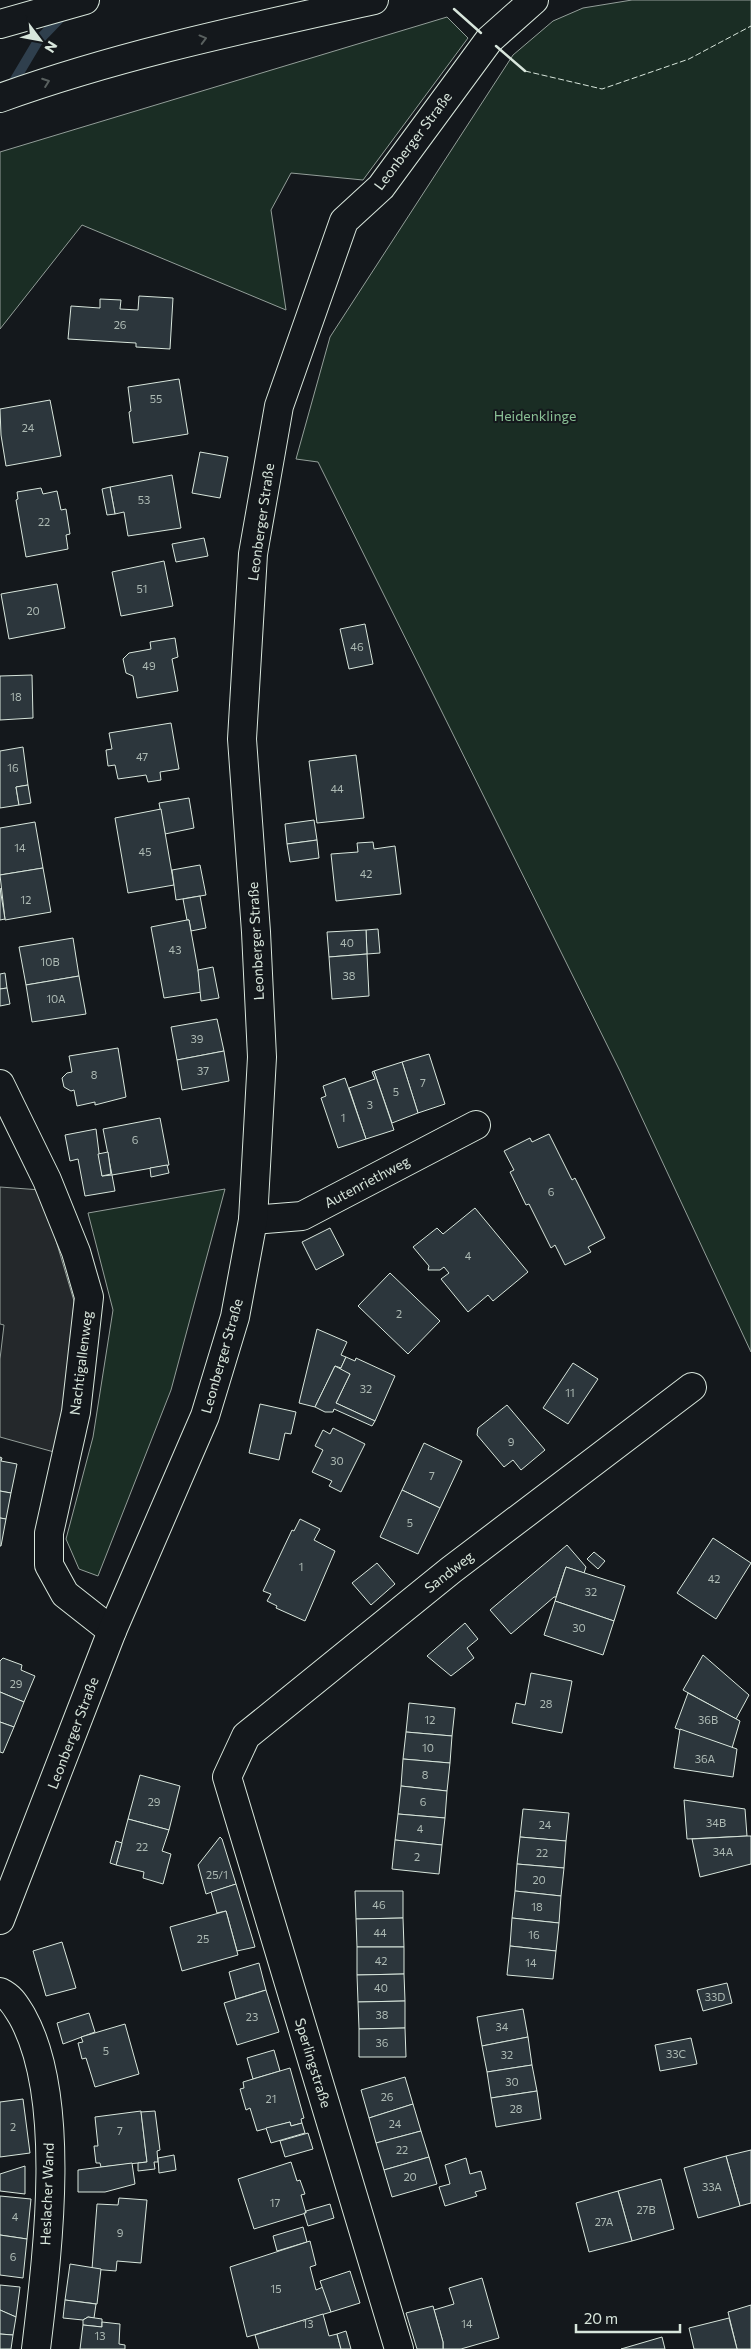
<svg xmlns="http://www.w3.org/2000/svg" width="751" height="2349" font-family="Commissioner,sans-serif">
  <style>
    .green { fill: #1a2d24; stroke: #939e99 }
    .parking { fill: #24282b; stroke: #939e99 }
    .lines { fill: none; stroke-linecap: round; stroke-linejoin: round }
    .stream { stroke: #2f3f4d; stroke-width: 10 }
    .building { fill: #2c363c; stroke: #d8e6dc }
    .minor-casing { stroke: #d8e6dc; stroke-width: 30 }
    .highway-casing { stroke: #d8e6dc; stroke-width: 30 }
    .minor { stroke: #14181c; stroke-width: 28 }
    .highway { stroke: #14181c; stroke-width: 28 }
    .fence { stroke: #d8e6dc; stroke-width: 1; stroke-dasharray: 6 2.5; stroke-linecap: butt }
    .wall { stroke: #d8e6dc; stroke-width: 2.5 }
    .oneway { stroke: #59605f }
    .labels { text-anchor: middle; stroke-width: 4; stroke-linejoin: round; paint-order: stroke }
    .number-label { font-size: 11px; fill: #adbab4 }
    .street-label { font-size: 14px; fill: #d8e6dc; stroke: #14181c }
    .park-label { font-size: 14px; fill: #8ac095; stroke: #14181c }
  </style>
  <rect width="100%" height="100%" fill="#14181c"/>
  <g class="green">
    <polygon points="632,0 751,0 751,1352 620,1071 318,462 296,459 330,337 513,55 553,21 583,8"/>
    <polygon points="447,17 468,38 363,180 291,173 271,210 286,310 82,225 0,329 0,152"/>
    <polygon points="225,1189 171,1390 98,1576 79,1569 66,1539 93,1437 113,1310 88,1213"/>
  </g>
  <polygon class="parking" points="0,1187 41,1190 74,1301 68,1379 54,1452 0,1437 0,1359 4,1325 0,1324"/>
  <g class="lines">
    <polyline class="stream" points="10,88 38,41 64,14"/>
  </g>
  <g class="building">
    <polygon points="139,296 173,298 170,349 136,347 136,343 68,339 71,306 100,308 100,299 121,300 120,309 138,310"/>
    <polygon points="179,379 188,434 133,443 129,412 131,411 128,387"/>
    <polygon points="50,400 61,456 6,466 1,435 0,409"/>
    <polygon points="200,452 228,457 220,498 192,493"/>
    <polygon points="172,475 181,528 128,536 124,512 115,514 110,487"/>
    <polygon points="110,487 115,514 107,515 102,489"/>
    <polygon points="41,488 43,494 57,491 61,510 66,509 70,534 66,535 68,549 26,557 16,500 18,499 17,492"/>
    <polygon points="204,538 208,556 176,562 172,544"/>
    <polygon points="164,561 173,606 121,616 112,572"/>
    <polygon points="57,584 65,628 9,639 1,594"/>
    <polygon points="365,624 373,664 349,669 340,629"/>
    <polygon points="175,638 178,657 172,659 178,691 137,698 133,676 126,673 123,659 129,653 151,649 150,642"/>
    <polygon points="32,675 33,718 0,720 0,676"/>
    <polygon points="171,723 179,769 160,772 161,780 148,782 146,775 118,779 115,765 108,766 106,750 112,749 109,733"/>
    <polygon points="23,747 28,785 16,787 19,805 0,808 0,751"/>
    <polygon points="356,755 364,818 317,823 309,761"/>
    <polygon points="28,785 31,803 19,805 16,787"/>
    <polygon points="189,798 194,828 165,834 159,803"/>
    <polygon points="161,809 174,885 128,893 115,818"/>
    <polygon points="314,820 317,840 287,844 285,824"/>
    <polygon points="35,822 43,868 0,875 0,828"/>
    <polygon points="317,840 319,858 290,862 287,844"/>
    <polygon points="373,842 374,849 395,846 401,894 336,901 331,854 358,852 357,843"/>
    <polygon points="200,865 206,895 176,900 172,870"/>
    <polygon points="43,868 51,912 5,920 0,875"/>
    <polygon points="0,888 5,919 0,920"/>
    <polygon points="200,896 206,928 191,931 189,920 187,920 183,899"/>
    <polygon points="187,920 189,920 202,992 164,998 151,927"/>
    <polygon points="378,929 380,953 367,954 366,930"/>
    <polygon points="366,930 367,954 329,957 327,932"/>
    <polygon points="73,938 79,976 26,985 19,947"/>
    <polygon points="367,954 369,996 332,999 329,957"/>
    <polygon points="213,967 219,998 201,1001 198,970"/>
    <polygon points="5,973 7,988 0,989 0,974"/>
    <polygon points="79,976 86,1014 32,1022 26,985"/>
    <polygon points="7,988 10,1004 0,1006 0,989"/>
    <polygon points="217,1019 224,1051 177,1060 171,1027"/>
    <polygon points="118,1048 126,1097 95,1105 95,1102 77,1106 74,1090 71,1091 64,1087 62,1078 67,1073 72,1072 69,1056"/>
    <polygon points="224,1051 229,1081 182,1090 177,1060"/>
    <polygon points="429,1054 445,1104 418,1113 402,1062"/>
    <polygon points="402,1062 418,1113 392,1123 374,1071"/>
    <polygon points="374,1071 394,1130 366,1139 349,1088 375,1079 372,1072"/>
    <polygon points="345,1078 366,1139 338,1148 321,1098 326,1096 323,1086"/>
    <polygon points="160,1118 169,1165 112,1175 103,1129"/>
    <polygon points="96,1129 102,1176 112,1175 115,1191 85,1196 78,1159 70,1161 65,1135"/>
    <polygon points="549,1134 572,1180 575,1178 605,1238 588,1247 591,1252 565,1265 555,1245 551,1248 529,1204 526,1205 510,1172 514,1170 504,1151 530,1138 532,1142"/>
    <polygon points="108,1152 111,1174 102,1176 98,1154"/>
    <polygon points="167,1165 169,1173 151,1177 150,1168"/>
    <polygon points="475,1208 528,1272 493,1301 488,1295 468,1312 441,1279 449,1273 444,1267 440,1270 428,1270 429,1266 413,1247 437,1228 443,1234"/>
    <polygon points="330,1228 344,1255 316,1270 302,1242"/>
    <polygon points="390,1273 440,1321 408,1354 358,1306"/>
    <polygon points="317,1329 347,1342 341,1355 346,1357 341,1368 335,1366 315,1407 299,1403"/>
    <polygon points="346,1357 355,1361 356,1358 395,1376 375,1421 336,1403 350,1374 340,1370"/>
    <polygon points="573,1363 598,1379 568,1424 543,1408"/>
    <polygon points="335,1366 350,1374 336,1403 375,1421 372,1426 334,1409 333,1412 325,1412 315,1407"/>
    <polygon points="260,1404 296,1412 291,1434 285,1433 279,1460 249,1453"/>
    <polygon points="507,1405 545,1450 521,1470 513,1460 504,1467 477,1435 478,1428"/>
    <polygon points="333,1428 365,1444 341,1492 329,1486 332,1481 312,1472 323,1450 315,1446 323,1430 330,1434"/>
    <polygon points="424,1443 462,1461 440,1508 402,1490"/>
    <polygon points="0,1457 2,1458 1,1461 17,1464 11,1493 0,1491"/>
    <polygon points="402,1490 440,1508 418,1554 380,1537"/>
    <polygon points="0,1491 11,1493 6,1519 0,1518"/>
    <polygon points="0,1518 6,1519 1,1546 0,1546"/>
    <polygon points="300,1519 320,1529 314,1540 335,1551 305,1621 276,1608 277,1606 267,1601 271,1594 263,1591 292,1530 294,1531"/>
    <polygon points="713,1538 751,1563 716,1619 677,1593"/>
    <polygon points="567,1545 586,1567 584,1573 566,1567 556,1597 554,1597 511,1634 490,1610"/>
    <polygon points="594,1552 605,1561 598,1569 587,1559"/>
    <polygon points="377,1563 395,1584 371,1605 352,1583"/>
    <polygon points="566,1567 625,1586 614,1621 555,1601"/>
    <polygon points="555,1601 614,1621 603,1655 544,1635"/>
    <polygon points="465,1623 478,1639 467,1648 474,1658 451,1676 427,1656"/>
    <polygon points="703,1655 749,1695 736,1719 683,1690"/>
    <polygon points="3,1658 22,1665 21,1670 35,1676 24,1702 0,1692 0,1661"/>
    <polygon points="531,1673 572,1681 562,1733 512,1723 516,1703 525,1705"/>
    <polygon points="0,1692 24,1702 14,1727 0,1722"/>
    <polygon points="688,1693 740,1721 732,1748 675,1728"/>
    <polygon points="409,1703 455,1708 452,1736 406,1732"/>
    <polygon points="0,1722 14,1727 3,1753 0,1752"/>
    <polygon points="680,1729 737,1749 733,1777 674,1768"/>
    <polygon points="406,1732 452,1736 450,1763 403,1759"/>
    <polygon points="403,1759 450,1763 447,1791 401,1786"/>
    <polygon points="140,1775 180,1786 169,1830 128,1819"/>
    <polygon points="401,1786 447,1791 445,1818 398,1814"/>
    <polygon points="684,1800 745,1809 747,1836 687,1839"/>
    <polygon points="523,1809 569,1813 566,1841 520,1837"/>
    <polygon points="398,1814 445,1818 442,1845 395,1840"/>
    <polygon points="128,1819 169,1830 162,1851 171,1854 163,1884 143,1878 144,1872 116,1865"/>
    <polygon points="747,1836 751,1836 751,1864 700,1877 692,1839"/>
    <polygon points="220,1837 222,1839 236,1884 206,1894 198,1865"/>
    <polygon points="520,1837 566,1841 564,1868 517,1864"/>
    <polygon points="395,1840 442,1845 439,1874 392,1869"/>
    <polygon points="116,1841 122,1843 116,1865 110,1863"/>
    <polygon points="517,1864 564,1868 561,1896 515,1891"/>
    <polygon points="236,1884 255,1947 237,1951 226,1911 217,1913 211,1892"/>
    <polygon points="355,1891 403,1891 403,1918 356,1919"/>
    <polygon points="515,1891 561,1896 559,1923 512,1918"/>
    <polygon points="226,1911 238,1955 182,1971 170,1927"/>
    <polygon points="403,1918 404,1947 357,1947 356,1919"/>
    <polygon points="512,1918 559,1923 556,1951 510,1946"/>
    <polygon points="62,1942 76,1988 46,1996 33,1951"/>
    <polygon points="510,1946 556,1951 553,1979 507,1975"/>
    <polygon points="357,1947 404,1947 404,1974 357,1975"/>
    <polygon points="259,1963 266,1990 236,1999 229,1972"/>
    <polygon points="404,1974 405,2001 358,2002 357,1975"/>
    <polygon points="727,1983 732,2003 703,2011 697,1990"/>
    <polygon points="266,1990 279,2032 237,2045 224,2003"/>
    <polygon points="405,2001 405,2028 359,2029 358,2002"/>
    <polygon points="523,2009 528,2037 482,2046 477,2017"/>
    <polygon points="89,2013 95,2032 63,2044 57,2023"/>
    <polygon points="125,2024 139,2074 95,2087 86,2058 82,2059 78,2043 83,2042 81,2037"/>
    <polygon points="405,2028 406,2057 359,2057 359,2029"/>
    <polygon points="528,2037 532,2065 487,2072 482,2046"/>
    <polygon points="691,2038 697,2064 660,2071 655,2045"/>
    <polygon points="274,2050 280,2071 253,2079 247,2058"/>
    <polygon points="532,2065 537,2091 491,2098 487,2072"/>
    <polygon points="290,2068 304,2118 301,2119 302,2123 291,2126 290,2122 257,2131 250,2108 246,2110 240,2089 244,2088 243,2082"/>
    <polygon points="405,2077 413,2104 369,2118 361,2090"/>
    <polygon points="537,2091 541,2119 496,2127 491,2098"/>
    <polygon points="23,2099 30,2153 0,2157 0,2102"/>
    <polygon points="413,2104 421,2131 376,2143 369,2118"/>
    <polygon points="141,2111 147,2162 101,2167 100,2163 96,2163 94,2146 98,2146 95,2117"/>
    <polygon points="155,2111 160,2150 157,2151 158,2162 154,2162 155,2169 138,2171 138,2163 147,2162 141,2112"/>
    <polygon points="290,2122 291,2126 302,2123 305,2133 271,2143 266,2128"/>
    <polygon points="421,2131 429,2157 384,2170 376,2143"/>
    <polygon points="308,2133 313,2149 285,2157 280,2141"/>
    <polygon points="751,2150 751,2203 740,2206 726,2156"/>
    <polygon points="174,2155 176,2170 159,2173 158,2158"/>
    <polygon points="726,2156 740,2206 698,2218 684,2168"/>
    <polygon points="429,2157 437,2184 392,2197 384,2170"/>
    <polygon points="466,2158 470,2174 481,2171 486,2189 475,2192 477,2196 445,2206 439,2187 450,2184 445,2165"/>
    <polygon points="291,2162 297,2181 300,2180 305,2194 301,2195 306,2213 254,2229 238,2179"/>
    <polygon points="132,2163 135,2184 105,2192 78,2192 78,2170"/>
    <polygon points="25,2166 25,2194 0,2191 0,2174"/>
    <polygon points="661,2179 674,2229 632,2241 618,2191"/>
    <polygon points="618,2191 632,2241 589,2252 576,2203"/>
    <polygon points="0,2196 31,2199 27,2239 0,2235"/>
    <polygon points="119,2198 147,2200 141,2263 117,2261 116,2271 92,2269 97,2204 118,2205"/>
    <polygon points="330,2204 334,2218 308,2226 304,2213 306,2213 306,2211"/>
    <polygon points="303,2227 307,2242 277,2251 273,2236"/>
    <polygon points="0,2235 27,2239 23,2278 0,2275"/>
    <polygon points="310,2241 316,2265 310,2267 316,2290 323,2287 331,2312 247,2337 230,2267"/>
    <polygon points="70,2264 101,2269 97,2304 65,2300"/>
    <polygon points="350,2271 360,2303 331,2312 320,2281"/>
    <polygon points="482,2278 499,2338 461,2349 443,2349 443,2342 434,2310 454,2304 449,2288"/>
    <polygon points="0,2285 20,2287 16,2317 0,2310"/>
    <polygon points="65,2300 96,2304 94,2318 88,2317 83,2320 63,2318"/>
    <polygon points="751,2305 751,2349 737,2349 728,2312"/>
    <polygon points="433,2306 443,2342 443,2349 417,2349 406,2313"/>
    <polygon points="0,2310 16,2317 13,2335 0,2334"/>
    <polygon points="323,2314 329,2336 337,2334 341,2349 259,2349 255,2335"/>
    <polygon points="88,2317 102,2319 102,2327 83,2325 83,2320"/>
    <polygon points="729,2318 737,2349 694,2349 689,2328"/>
    <polygon points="102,2322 120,2324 119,2344 125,2345 125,2349 80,2349 83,2325 102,2327"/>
    <polygon points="346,2331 351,2349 341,2349 337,2334"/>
    <polygon points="0,2334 13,2335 11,2349 0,2349"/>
    <polygon points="662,2337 665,2349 621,2349"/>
  </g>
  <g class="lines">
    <g class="minor-casing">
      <g id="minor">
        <polyline points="0,1084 47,1180 76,1252 89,1297 76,1412 49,1533 49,1565 65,1594 112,1631"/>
        <polyline points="253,1220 302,1216 476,1125"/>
        <polyline points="0,1920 112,1631 205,1416 235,1317 253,1220 262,1057 256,932 242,739 253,554 279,406 344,221 381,187 489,40 534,0"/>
        <path d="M 0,1992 C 12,1998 15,2005 22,2016 C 68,2098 47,2257 36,2349"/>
        <polyline points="399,2349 227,1777 246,1736 451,1570 692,1387"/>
      </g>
    </g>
    <g class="highway-casing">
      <g id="highway">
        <polyline points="0,24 85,0"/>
        <path d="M 0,98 C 122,54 248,28 374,0"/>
      </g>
    </g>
    <use href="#minor" class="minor"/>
    <use href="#highway" class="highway"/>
    <polyline class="fence" points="525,71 602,89 689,59 751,26"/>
    <g class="wall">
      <polyline points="454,9 481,33"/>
      <polyline points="496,46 525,71"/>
    </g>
  </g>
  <defs><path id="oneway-chevron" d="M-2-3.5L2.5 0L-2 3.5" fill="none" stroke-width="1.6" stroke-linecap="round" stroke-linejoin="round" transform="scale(1.25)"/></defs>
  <g class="oneway">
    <use href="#oneway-chevron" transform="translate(203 39) rotate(-15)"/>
    <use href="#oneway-chevron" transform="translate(46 82) rotate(-20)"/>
  </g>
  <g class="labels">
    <g class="number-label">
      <text x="120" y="329">26</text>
      <text x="156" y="403">55</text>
      <text x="28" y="432">24</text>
      <text x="144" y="504">53</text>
      <text x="44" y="526">22</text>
      <text x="142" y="593">51</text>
      <text x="33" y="615">20</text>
      <text x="357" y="651">46</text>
      <text x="149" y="670">49</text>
      <text x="16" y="701">18</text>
      <text x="142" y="761">47</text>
      <text x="13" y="772">16</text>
      <text x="337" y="793">44</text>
      <text x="20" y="852">14</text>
      <text x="145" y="856">45</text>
      <text x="366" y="878">42</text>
      <text x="26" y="904">12</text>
      <text x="347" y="947">40</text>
      <text x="175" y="954">43</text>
      <text x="50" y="966">10B</text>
      <text x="349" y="980">38</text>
      <text x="56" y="1003">10A</text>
      <text x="197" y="1043">39</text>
      <text x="203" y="1075">37</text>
      <text x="94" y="1079">8</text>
      <text x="423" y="1087">7</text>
      <text x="396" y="1096">5</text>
      <text x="370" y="1109">3</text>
      <text x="343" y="1122">1</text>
      <text x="135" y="1144">6</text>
      <text x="551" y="1196">6</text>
      <text x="468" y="1260">4</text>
      <text x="399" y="1318">2</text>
      <text x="366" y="1393">32</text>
      <text x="570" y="1397">11</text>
      <text x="511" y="1446">9</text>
      <text x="337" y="1465">30</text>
      <text x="432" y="1480">7</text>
      <text x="410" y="1527">5</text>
      <text x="301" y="1571">1</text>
      <text x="714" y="1583">42</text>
      <text x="591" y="1596">32</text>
      <text x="579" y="1632">30</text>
      <text x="16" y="1688">29</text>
      <text x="546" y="1708">28</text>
      <text x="430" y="1724">12</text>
      <text x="708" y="1724">36B</text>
      <text x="428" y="1752">10</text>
      <text x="705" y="1763">36A</text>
      <text x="425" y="1779">8</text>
      <text x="154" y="1806">29</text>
      <text x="423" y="1806">6</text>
      <text x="716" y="1827">34B</text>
      <text x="545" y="1829">24</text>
      <text x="420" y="1833">4</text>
      <text x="142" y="1851">22</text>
      <text x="723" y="1856">34A</text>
      <text x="542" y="1857">22</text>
      <text x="417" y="1861">2</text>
      <text x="217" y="1879">25/1</text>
      <text x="539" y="1884">20</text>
      <text x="379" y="1909">46</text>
      <text x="537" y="1911">18</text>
      <text x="380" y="1937">44</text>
      <text x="534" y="1939">16</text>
      <text x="203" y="1943">25</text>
      <text x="381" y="1965">42</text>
      <text x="531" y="1967">14</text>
      <text x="381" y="1992">40</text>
      <text x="715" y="2001">33D</text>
      <text x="382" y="2019">38</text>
      <text x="252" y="2021">23</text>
      <text x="502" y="2031">34</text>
      <text x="382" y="2047">36</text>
      <text x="106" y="2055">5</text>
      <text x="676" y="2058">33C</text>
      <text x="507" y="2059">32</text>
      <text x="512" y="2086">30</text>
      <text x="387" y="2101">26</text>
      <text x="271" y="2103">21</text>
      <text x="516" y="2113">28</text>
      <text x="395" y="2128">24</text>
      <text x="13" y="2131">2</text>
      <text x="120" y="2135">7</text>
      <text x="402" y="2154">22</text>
      <text x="410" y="2181">20</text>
      <text x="712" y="2191">33A</text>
      <text x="275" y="2207">17</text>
      <text x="646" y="2214">27B</text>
      <text x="15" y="2221">4</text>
      <text x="604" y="2226">27A</text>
      <text x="120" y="2237">9</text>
      <text x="13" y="2261">6</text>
      <text x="276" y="2293">15</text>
      <text x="308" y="2328">13</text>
      <text x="467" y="2328">14</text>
      <text x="100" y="2340">13</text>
    </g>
    <g class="street-label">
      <text transform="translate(413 141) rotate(-53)" y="5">Leonberger Straße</text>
      <text transform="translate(261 522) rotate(-82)" y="5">Leonberger Straße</text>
      <text transform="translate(256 941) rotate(-93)" y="5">Leonberger Straße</text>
      <text transform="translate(367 1182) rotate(-28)" y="5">Autenriethweg</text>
      <text transform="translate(222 1356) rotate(-74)" y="5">Leonberger Straße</text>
      <text transform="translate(81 1363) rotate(-83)" y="5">Nachtigallenweg</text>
      <text transform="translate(449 1572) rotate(-38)" y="5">Sandweg</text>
      <text transform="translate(73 1733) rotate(-69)" y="5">Leonberger Straße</text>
      <text transform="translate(313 2063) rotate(73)" y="5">Sperlingstraße</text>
      <text transform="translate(47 2194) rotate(-88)" y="5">Heslacher Wand</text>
    </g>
    <g class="park-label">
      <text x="535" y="421">Heidenklinge</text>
    </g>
  </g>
  <g transform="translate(40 40) rotate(122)" stroke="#14181c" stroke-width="4" paint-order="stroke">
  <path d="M0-4L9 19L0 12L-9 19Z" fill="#d8e6dc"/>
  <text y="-8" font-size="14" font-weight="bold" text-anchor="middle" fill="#d8e6dc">N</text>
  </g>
  <path d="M576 2324v8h104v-8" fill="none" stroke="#d8e6dc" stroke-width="2.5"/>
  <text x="584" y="2324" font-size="15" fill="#d8e6dc" stroke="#14181c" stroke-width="4" paint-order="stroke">20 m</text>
</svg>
